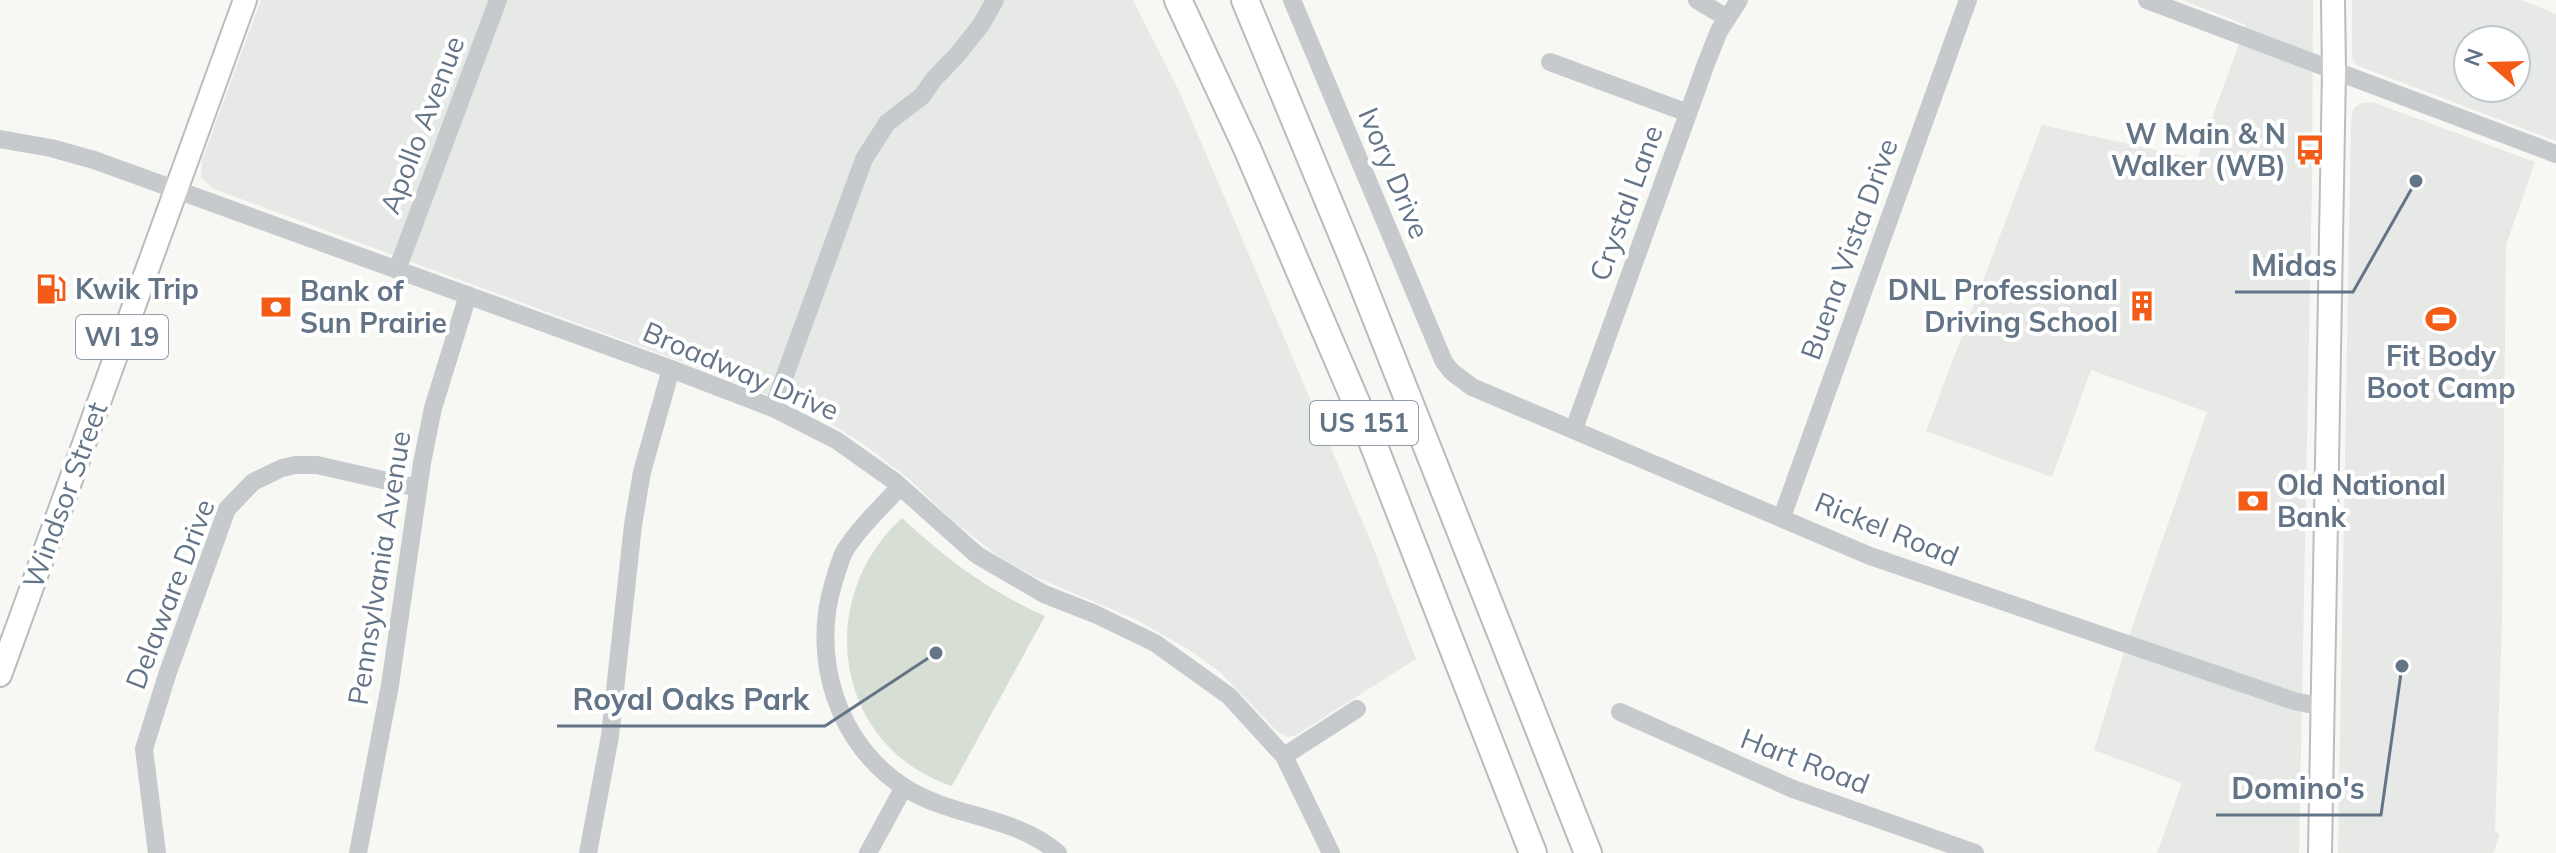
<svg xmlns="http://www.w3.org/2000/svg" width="2556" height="853" font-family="Mulish,sans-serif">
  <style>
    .built { fill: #e7e9e7; fill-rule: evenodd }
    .green { fill: #d7dfd4 }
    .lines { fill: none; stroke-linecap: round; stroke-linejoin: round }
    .major-casing { stroke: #b9bdc1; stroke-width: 26 }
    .highway-casing { stroke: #b8bbbf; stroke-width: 30 }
    .minor { stroke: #c6cacd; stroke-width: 18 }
    .major { stroke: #fff; stroke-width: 22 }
    .highway { stroke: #fff; stroke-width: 26 }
    .labels { text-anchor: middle; stroke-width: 8; stroke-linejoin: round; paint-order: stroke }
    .shield { fill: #fff; stroke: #929eab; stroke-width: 2 }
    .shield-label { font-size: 26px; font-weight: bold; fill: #637487 }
    .street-label { font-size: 28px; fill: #637487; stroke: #fff }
    .poi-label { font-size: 28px; font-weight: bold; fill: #637487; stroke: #fff; text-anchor: start }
    .leader { fill: none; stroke: #637487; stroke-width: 3 }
    .callout-dot { fill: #637487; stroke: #fff; stroke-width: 3 }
    .callout-label { font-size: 30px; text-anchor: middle; font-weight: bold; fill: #637487; stroke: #fff; stroke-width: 8; stroke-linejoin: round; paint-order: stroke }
  </style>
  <rect width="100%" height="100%" fill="#f7f7f3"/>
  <g class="built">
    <polygon points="261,0 1133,0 1181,95 1371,542 1416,659 1296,735 1287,737 1276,730 1221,673 1191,651 1137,620 1038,578 1005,561 953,521 909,479 866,446 819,416 723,377 214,189 201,178 202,160"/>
    <polygon points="2182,0 2313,0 2312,183 2299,853 2157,853 2182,783 2094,750 2131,630 2207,412 2091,370 2052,477 1926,431 2042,125 2197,159 2246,25"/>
    <path d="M 2352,0 L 2521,0 L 2556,14 L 2556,141 L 2356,65 L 2352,57 ZM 2468,40 L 2516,40 L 2516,88 L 2468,88 Z"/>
    <polygon points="2372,102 2535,162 2506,245 2502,620 2495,832 2500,834 2493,853 2338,853 2351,124 2352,112 2355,107 2362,103"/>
  </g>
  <path class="green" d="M 902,518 C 946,559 990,592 1045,616 L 952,786 C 834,747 813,599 902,518 Z"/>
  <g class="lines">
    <g class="major-casing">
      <g id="major">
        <polyline points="0,675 245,0"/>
        <polyline points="2320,853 2334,71 2333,0"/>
      </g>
    </g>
    <g class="highway-casing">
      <g id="highway">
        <polyline points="1178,0 1246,146 1365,423 1533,853"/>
        <polyline points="1245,0 1353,260 1588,853"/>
      </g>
    </g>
    <g class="minor">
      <polyline points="1292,0 1444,362 1452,372 1472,387 1870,556 2294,701 2323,707"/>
      <polyline points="1697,0 1727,18"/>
      <polyline points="2147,0 2556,154"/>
      <polyline points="1550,62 1688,113"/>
      <polyline points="0,139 51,148 94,160 671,369 773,408 836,440 894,481 977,555 1044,594 1095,614 1155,643 1229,696 1284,756 1331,853"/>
      <polyline points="397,270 498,0"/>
      <polyline points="773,408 864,159 887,123 922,96 934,79 957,55 981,25 995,0"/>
      <polyline points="1574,429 1707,61 1719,31 1739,0"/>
      <path d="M 900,487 C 882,506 857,530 844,552 C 840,561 837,571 834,581 C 810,657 837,746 907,789 C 955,818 1015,816 1058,853"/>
      <polyline points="1782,517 1968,0"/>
      <polyline points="1620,712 1793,789 1975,853"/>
      <polyline points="1284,756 1357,709"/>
      <polyline points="157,853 144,749 167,675 227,509 253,482 282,468 295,465 317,465 418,488"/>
      <polyline points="358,853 390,685 422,463 433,408 468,295"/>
      <polyline points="588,853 610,736 633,525 642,472 671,369"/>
      <polyline points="868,853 904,787"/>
    </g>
    <use href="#major" class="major"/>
    <use href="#highway" class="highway"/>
  </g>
  <defs>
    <g id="bus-bare" transform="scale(2.4)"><path d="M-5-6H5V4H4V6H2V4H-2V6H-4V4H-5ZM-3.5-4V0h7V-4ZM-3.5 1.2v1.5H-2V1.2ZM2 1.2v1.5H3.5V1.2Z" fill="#f35b17" stroke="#fff" stroke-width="2.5" paint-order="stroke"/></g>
    <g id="fuel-bare" transform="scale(2.4)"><path d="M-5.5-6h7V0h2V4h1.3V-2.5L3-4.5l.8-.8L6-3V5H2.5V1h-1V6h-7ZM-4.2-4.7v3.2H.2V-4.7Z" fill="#f35b17" stroke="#fff" stroke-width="2.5" paint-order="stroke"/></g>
    <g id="building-bare" transform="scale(2.4)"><path d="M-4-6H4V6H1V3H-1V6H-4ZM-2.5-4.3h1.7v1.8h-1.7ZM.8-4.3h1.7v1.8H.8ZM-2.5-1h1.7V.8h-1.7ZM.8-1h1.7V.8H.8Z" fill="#f35b17" stroke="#fff" stroke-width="2.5" paint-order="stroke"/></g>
    <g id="bank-bare" transform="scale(2.4)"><path d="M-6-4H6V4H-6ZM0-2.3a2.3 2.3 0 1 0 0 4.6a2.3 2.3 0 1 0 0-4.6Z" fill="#f35b17" stroke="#fff" stroke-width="2.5" paint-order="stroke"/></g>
    <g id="stadium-bare" transform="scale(2.4)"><path d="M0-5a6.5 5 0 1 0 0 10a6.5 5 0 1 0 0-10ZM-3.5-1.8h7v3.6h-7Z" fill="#f35b17" stroke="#fff" stroke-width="2.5" paint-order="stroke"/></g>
  </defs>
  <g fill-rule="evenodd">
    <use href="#bus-bare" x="2310" y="150"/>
    <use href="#fuel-bare" x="51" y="289"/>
    <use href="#building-bare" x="2142" y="306"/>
    <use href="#bank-bare" x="276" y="307"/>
    <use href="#stadium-bare" x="2441" y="319"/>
    <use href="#bank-bare" x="2253" y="501"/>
  </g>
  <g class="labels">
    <g class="shield">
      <rect x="76" y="315" width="92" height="44" rx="6"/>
      <rect x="1310" y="401" width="108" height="44" rx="6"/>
    </g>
    <g class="shield-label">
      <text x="122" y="346">WI 19</text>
      <text x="1364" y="432">US 151</text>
    </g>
    <g class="street-label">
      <text transform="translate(422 125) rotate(-69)" y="10">Apollo Avenue</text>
      <text transform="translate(1394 173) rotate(67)" y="10">Ivory Drive</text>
      <text transform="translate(1626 203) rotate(-70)" y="10">Crystal Lane</text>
      <text transform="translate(1849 249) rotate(-70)" y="10">Buena Vista Drive</text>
      <text transform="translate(741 371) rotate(23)" y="10">Broadway Drive</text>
      <text transform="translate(65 495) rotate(-70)" y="10">Windsor Street</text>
      <text transform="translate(1887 529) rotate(22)" y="10">Rickel Road</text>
      <text transform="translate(379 568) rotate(-81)" y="10">Pennsylvania Avenue</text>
      <text transform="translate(170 594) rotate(-69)" y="10">Delaware Drive</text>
      <text transform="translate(1805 761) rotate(21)" y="10">Hart Road</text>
    </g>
    <g class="poi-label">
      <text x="2286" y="144" text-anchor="end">W Main &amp; N<tspan x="2286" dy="32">Walker (WB)</tspan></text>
      <text x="75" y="299">Kwik Trip</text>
      <text x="2118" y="300" text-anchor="end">DNL Professional<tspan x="2118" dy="32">Driving School</tspan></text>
      <text x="300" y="301">Bank of<tspan x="300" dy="32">Sun Prairie</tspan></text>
      <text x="2441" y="366" text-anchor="middle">Fit Body<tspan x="2441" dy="32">Boot Camp</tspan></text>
      <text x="2277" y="495">Old National<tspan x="2277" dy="32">Bank</tspan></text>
    </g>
  </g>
  <path class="leader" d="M2416 181L2353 292H2235M936 653L825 726H557M2402 666L2381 815H2216"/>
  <g class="callout-dot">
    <circle cx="2416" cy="181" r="8"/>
    <circle cx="936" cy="653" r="8"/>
    <circle cx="2402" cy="666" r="8"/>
  </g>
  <g class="callout-label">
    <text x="2294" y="276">Midas</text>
    <text x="691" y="710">Royal Oaks Park</text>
    <text x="2298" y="799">Domino's</text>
  </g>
  <g transform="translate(2492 64) rotate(290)"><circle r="38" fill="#ffffff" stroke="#c1c7cf" stroke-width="2"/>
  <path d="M0-6L14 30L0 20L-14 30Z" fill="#f35b17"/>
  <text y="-12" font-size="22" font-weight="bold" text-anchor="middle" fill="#637487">N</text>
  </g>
</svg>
